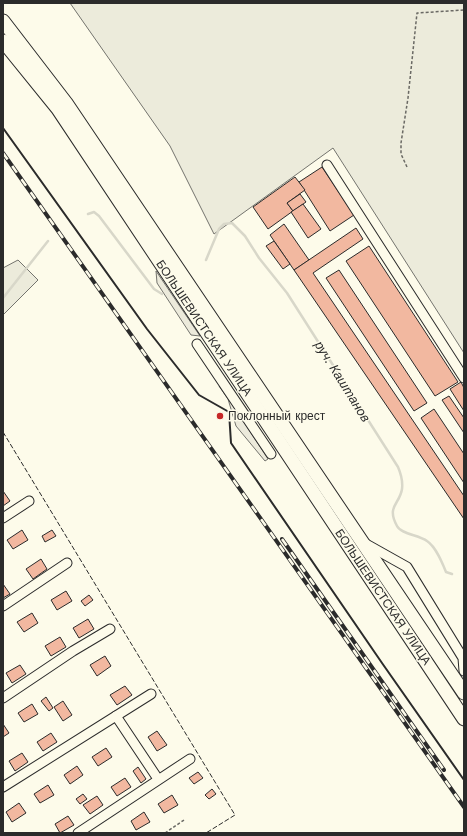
<svg xmlns="http://www.w3.org/2000/svg" width="467" height="836" font-family="'Work Sans',sans-serif">
  <style>
    .green { fill: #ecebdb; stroke: #74746e }
    .parking { fill: #eceadb; stroke: #74746e }
    .lines { fill: none; stroke-linecap: round; stroke-linejoin: round }
    .stream { stroke: #d8d7c9; stroke-width: 2.5 }
    .building { fill: #f2b8a0; stroke: #2b2b2b }
    .minor-casing { stroke: #2b2b2b; stroke-width: 11 }
    .highway-casing { stroke: #2b2b2b; stroke-width: 15 }
    .path { stroke: #6a6964; stroke-width: 1.5; stroke-dasharray: 3 2; stroke-linecap: butt }
    .minor { stroke: #fdfbea; stroke-width: 9 }
    .highway { stroke: #fdfbea; stroke-width: 13 }
    .rail-casing { stroke: #2b2b2b; stroke-width: 4 }
    .rail { stroke: #fdfbea; stroke-width: 2.5; stroke-dasharray: 8; stroke-linecap: butt }
    .fence { stroke: #2b2b2b; stroke-width: 1; stroke-dasharray: 5 2; stroke-linecap: butt }
    .wall { stroke: #2b2b2b; stroke-width: 2 }
    .poi-dot { fill: #c62828; stroke: #fdfbea; stroke-width: 1.5 }
    .labels { text-anchor: middle; stroke-width: 3; stroke-linejoin: round; paint-order: stroke }
    .street-label { font-size: 12px; fill: #2b2b2b; stroke: #fdfbea }
    .poi-label { font-size: 12px; fill: #2b2b2b; stroke: #fdfbea; text-anchor: start }
    .water-label { font-size: 13px; font-style: italic; fill: #2b2b2b; stroke: #fdfbea }
  </style>
  <rect width="100%" height="100%" fill="#fdfbea"/>
  <g class="green">
    <polygon points="70,3 464,3 464,353 333,148 214,234 170,146"/>
    <polygon points="18,260 38,280 3,315 3,268"/>
  </g>
  <g class="parking">
    <polygon points="156,271 200,336 191,335 157,283"/>
    <polygon points="225,382 234,407 268,459 265,461 236,426 228,399 219,386"/>
  </g>
  <g class="lines">
    <g class="stream">
      <polyline points="88,214 94,212 99,216 154,289 162,294"/>
      <path d="M 206,260 L 219,229 L 224,224 L 232,223 L 245,236 L 259,258 L 287,293 L 398,467 C 401,474 403,481 402,489 C 400,504 386,506 397,526 C 401,534 419,535 427,541 C 436,547 442,562 446,572 L 452,574"/>
      <polyline points="3,298 48,241"/>
    </g>
  </g>
  <g class="building">
    <polygon points="322,167 354,215 330,231 299,182"/>
    <polygon points="295,177 305,190 287,203 293,211 268,229 253,207"/>
    <polygon points="300,194 306,202 293,211 287,203"/>
    <polygon points="303,204 321,229 308,238 291,212"/>
    <polygon points="284,224 309,260 294,270 270,235"/>
    <polygon points="356,228 363,239 313,273 464,496 464,519 294,270"/>
    <polygon points="274,241 290,264 283,269 266,246"/>
    <polygon points="369,246 458,382 435,396 346,261"/>
    <polygon points="339,270 427,403 414,411 326,278"/>
    <polygon points="461,382 464,388 464,411 450,389"/>
    <polygon points="449,396 464,418 464,433 442,400"/>
    <polygon points="434,409 464,454 464,483 421,418"/>
    <polygon points="3,491 10,501 3,506"/>
    <polygon points="22,530 28,540 13,549 7,540"/>
    <polygon points="52,530 56,536 45,542 42,536"/>
    <polygon points="41,559 47,569 33,579 26,569"/>
    <polygon points="3,584 10,594 3,598"/>
    <polygon points="66,591 72,601 57,610 51,600"/>
    <polygon points="89,595 93,600 85,606 81,601"/>
    <polygon points="32,613 38,623 24,632 17,622"/>
    <polygon points="88,619 94,629 79,638 73,628"/>
    <polygon points="60,637 66,647 51,656 45,646"/>
    <polygon points="105,656 111,666 97,676 90,665"/>
    <polygon points="20,665 26,674 12,683 6,673"/>
    <polygon points="125,686 132,695 117,705 110,695"/>
    <polygon points="46,697 53,708 49,711 41,701"/>
    <polygon points="63,701 72,715 63,721 54,707"/>
    <polygon points="32,704 38,714 24,722 18,713"/>
    <polygon points="3,724 9,733 3,737"/>
    <polygon points="157,731 167,745 157,751 148,737"/>
    <polygon points="51,733 57,742 43,751 37,742"/>
    <polygon points="106,748 112,757 98,766 92,757"/>
    <polygon points="22,753 28,762 15,771 9,761"/>
    <polygon points="77,766 83,775 70,784 64,775"/>
    <polygon points="138,767 146,779 141,783 133,771"/>
    <polygon points="198,772 203,778 194,784 189,778"/>
    <polygon points="125,778 131,787 117,796 111,787"/>
    <polygon points="48,785 54,795 40,803 34,794"/>
    <polygon points="212,789 216,794 209,799 205,795"/>
    <polygon points="83,794 87,799 80,804 76,799"/>
    <polygon points="172,795 178,805 164,813 158,804"/>
    <polygon points="97,796 103,805 90,814 83,805"/>
    <polygon points="19,803 26,813 12,822 6,812"/>
    <polygon points="144,812 150,822 136,830 131,821"/>
    <polygon points="68,816 74,825 60,833 55,824"/>
  </g>
  <g class="lines">
    <g class="minor-casing">
      <g id="minor">
        <polyline points="327,165 464,378"/>
        <polyline points="197,344 271,454"/>
        <polyline points="3,518 29,501"/>
        <polyline points="366,544 407,567 463,658 464,671"/>
        <polyline points="3,606 67,563"/>
        <polyline points="3,698 73,651 110,629"/>
        <polyline points="116,716 158,779"/>
        <polyline points="3,787 151,694"/>
        <polyline points="78,833 190,759"/>
      </g>
    </g>
    <g class="highway-casing">
      <g id="highway">
        <polyline points="3,21 66,103 464,693"/>
        <polyline points="3,41 58,109 464,719"/>
      </g>
    </g>
    <g class="path">
      <polyline points="407,167 401,154 401,143 408,98 417,13 464,10"/>
      <polyline points="165,833 184,820"/>
    </g>
    <use href="#minor" class="minor"/>
    <use href="#highway" class="highway"/>
    <g class="rail-casing">
      <g id="rail">
        <polyline points="3,153 464,807"/>
        <polyline points="282,539 444,770"/>
      </g>
    </g>
    <use href="#rail" class="rail"/>
    <polyline class="fence" points="3,432 235,815 206,833"/>
    <polyline class="wall" points="3,128 147,329 199,395 229,412 231,443 382,663 464,780"/>
  </g>
  <circle class="poi-dot" cx="220" cy="416" r="4"/>
  <g class="labels">
    <g class="street-label">
      <text transform="translate(204 328) rotate(56)" y="4">БОЛЬШЕВИСТСКАЯ УЛИЦА</text>
      <text transform="translate(383 597) rotate(56)" y="4">БОЛЬШЕВИСТСКАЯ УЛИЦА</text>
    </g>
    <g class="poi-label">
      <text x="228" y="420">Поклонный крест</text>
    </g>
    <g class="water-label">
      <text transform="translate(343 381) rotate(58)" y="5">руч. Каштанов</text>
    </g>
  </g>
  <rect width="467" height="836" fill="none" stroke="#2b2b2b" stroke-width="8"/>
</svg>
